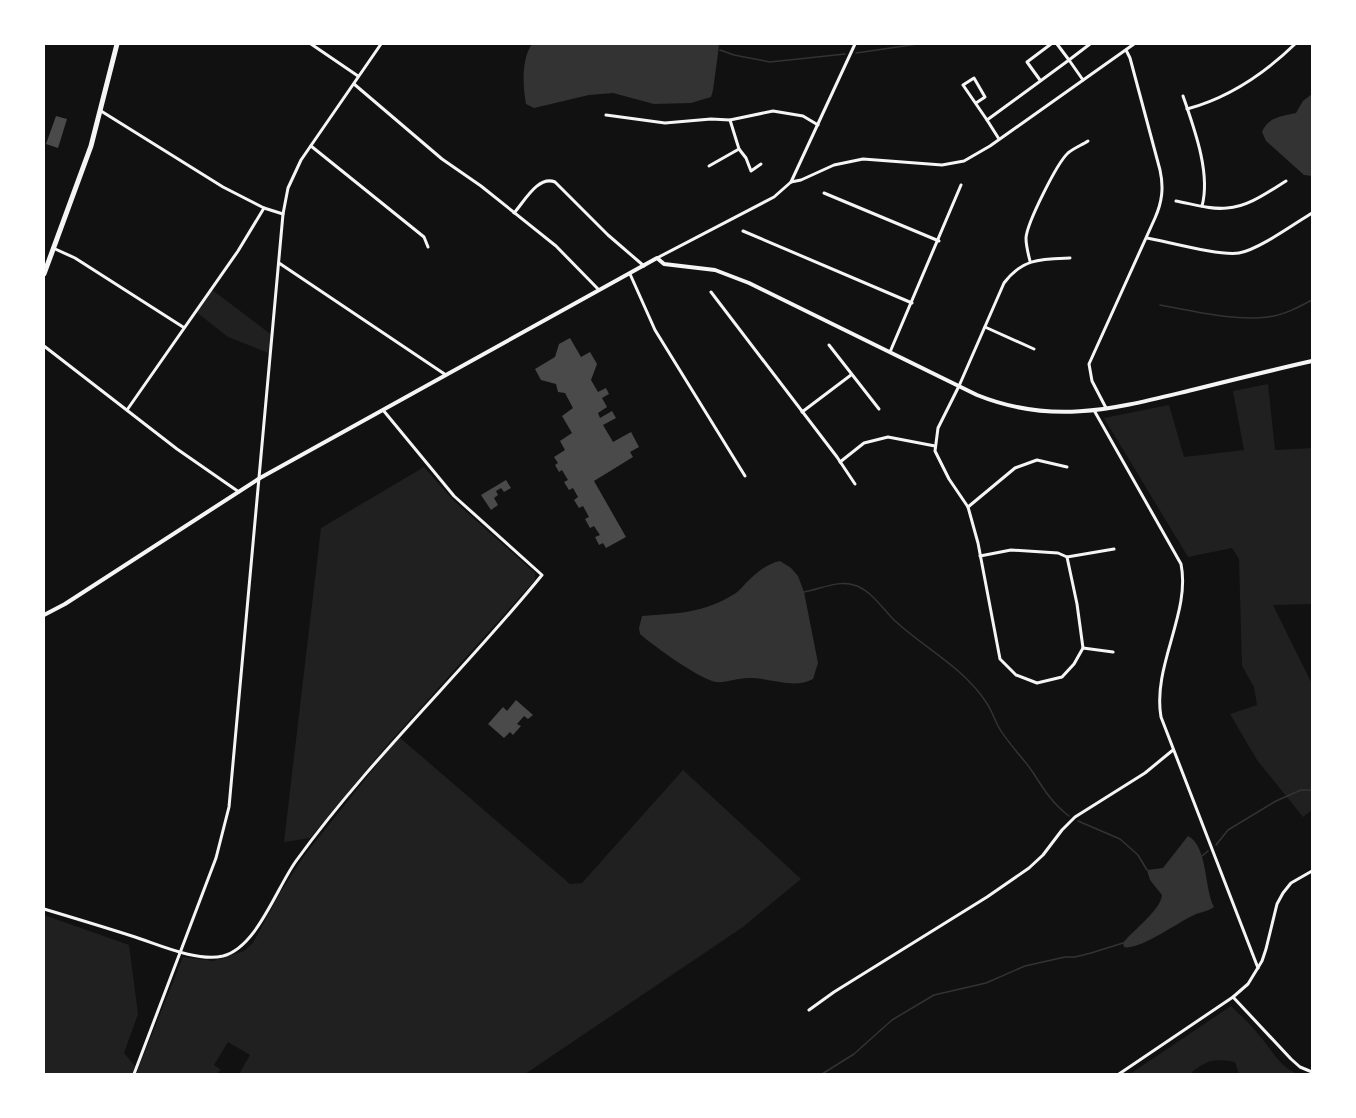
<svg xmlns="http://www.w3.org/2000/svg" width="1356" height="1118" font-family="Rubik,sans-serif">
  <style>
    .green { fill: #202020 }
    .water { fill: #333 }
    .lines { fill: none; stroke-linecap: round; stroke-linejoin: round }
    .stream { stroke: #333; stroke-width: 1.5 }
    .building { fill: #4a4a4a }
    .minor { stroke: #f5f5f5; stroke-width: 3 }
    .tertiary { stroke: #f5f5f5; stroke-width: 4 }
    .primary { stroke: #f5f5f5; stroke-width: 5 }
  </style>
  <rect width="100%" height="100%" fill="#111"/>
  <g class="green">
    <polygon points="211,289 273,336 271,354 228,337 195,311"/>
    <polygon points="1268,384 1275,450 1312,448 1312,604 1273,605 1312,684 1312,810 1303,817 1257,760 1230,714 1257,705 1254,687 1242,666 1239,559 1232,548 1188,557 1104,418 1169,405 1184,457 1244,450 1233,391"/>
    <polygon points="424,467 453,500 535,573 535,580 388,744 310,838 284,842 321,528"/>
    <polygon points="399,737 570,884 582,883 683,770 801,879 743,927 525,1074 239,1074 250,1055 228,1042 214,1065 221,1070 216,1074 136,1074 183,957 213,961 244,951 253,943 281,891 304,856"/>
    <polygon points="44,915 129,945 138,1014 124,1053 135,1066 132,1074 44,1074"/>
    <path d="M 1231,1006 C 1240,1015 1250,1024 1258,1034 C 1270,1047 1281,1069 1298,1074 L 1239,1074 L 1235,1062 C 1215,1059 1209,1059 1192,1072 L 1193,1074 L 1161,1074 L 1159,1073 L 1155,1074 L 1130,1074 Z"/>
  </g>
  <g class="water">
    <path d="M 532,44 L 718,44 L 719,46 L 713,90 L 711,97 L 691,103 L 654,104 L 613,93 L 589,95 L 534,108 L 526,104 C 523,85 521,60 532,44 Z"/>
    <path d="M 1312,94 L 1312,176 L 1304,175 L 1266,141 L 1262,132 C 1268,117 1282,116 1296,113 L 1303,101 Z"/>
    <path d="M 780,561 L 791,568 L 798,576 L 804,592 L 818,663 L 813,679 C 793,690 770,677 748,678 C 738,678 726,683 716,682 C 701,680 652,645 640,634 L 639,628 L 642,616 C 679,613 702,614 736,593 C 739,591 743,586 746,583 C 756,573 766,564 780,561 Z"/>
    <path d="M 1188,836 C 1208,846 1204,889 1214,907 C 1207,912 1199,912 1192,916 C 1177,923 1138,951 1124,947 L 1123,943 C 1133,930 1161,910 1162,895 L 1150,880 L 1147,870 L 1163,868 Z"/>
  </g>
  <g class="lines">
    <g class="stream">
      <polyline points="720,50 734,55 770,62 845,54"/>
      <polyline points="856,53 918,44"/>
      <path d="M 1160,305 C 1194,311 1233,321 1268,317 C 1284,315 1299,307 1312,300"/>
      <path d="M 804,592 C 822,589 838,579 857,586 C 872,592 883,609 894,620 C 924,648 963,667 986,702 C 991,709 994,718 998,726 C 1008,744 1023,757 1034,774 C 1044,790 1053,804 1069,816"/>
      <polyline points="1078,821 1120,839 1138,855 1147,870"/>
      <polyline points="1216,845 1228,830 1276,801 1301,790 1312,790"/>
      <polyline points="1202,856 1208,851"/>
      <polyline points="822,1074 854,1054 892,1020 934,995 986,983 1025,966 1065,957 1075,957 1091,953 1123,943"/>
    </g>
  </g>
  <g class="building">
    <polygon points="56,116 67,119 58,148 46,144"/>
    <polygon points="570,338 581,357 590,352 597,364 591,380 598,392 606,388 609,394 602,398 607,407 598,413 600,418 612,411 616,418 603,425 613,442 631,432 639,447 630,452 633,457 594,481 626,537 606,548 603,543 599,545 595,537 600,535 594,526 590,528 585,519 589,517 583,506 579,508 574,500 578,497 573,488 569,490 564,482 568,480 562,470 559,472 555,465 558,463 554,457 565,450 560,441 572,433 562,416 573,408 565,393 558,392 556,384 541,380 535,369 555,357 559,344"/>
    <polygon points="506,480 511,488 504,492 501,488 496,491 498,495 494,498 498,505 491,510 481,495"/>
    <polygon points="516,700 533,715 528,719 524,716 517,724 521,726 513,735 510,732 504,738 488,724 503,707 507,711"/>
  </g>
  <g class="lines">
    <g class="minor">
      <polyline points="311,44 358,76"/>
      <polyline points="1057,44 1069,60 1090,44"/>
      <polyline points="1040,80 1027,62 1051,44"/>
      <polyline points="354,84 442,159 481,186 556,246 599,290"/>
      <path d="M 1183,96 C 1194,128 1211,173 1202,206"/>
      <polyline points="976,103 985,97 974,78 963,85 987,120 1069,60 1083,80"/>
      <path d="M 1187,109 C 1228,98 1265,73 1295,44"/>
      <polyline points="101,111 223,187 264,208 283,214"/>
      <polyline points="606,115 665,123 711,119 730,120 773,111 803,116 818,125"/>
      <polyline points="730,120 739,149 746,158 751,171 761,164"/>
      <polyline points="987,120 999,139"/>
      <polyline points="311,146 424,237 428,247"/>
      <polyline points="709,166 739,149"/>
      <polyline points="791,182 855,44"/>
      <polyline points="824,193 939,241"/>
      <path d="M 1176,201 C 1193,204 1210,210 1227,208 C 1248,207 1268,192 1286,181"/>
      <path d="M 514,213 C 524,202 538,175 555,182 L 608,235 L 644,266"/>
      <polyline points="743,231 912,303"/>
      <path d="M 1147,238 C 1169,242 1219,256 1239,253 C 1258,250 1294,224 1312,213"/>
      <polyline points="53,248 75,258 183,327"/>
      <polyline points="657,258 774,197 791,182 801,180 834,165 863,159 942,165 964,161 990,146 1134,44"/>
      <path d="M 1030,261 C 1028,253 1026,246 1026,238 C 1027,223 1057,163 1068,153 C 1074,148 1082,145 1088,141"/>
      <polyline points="279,263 446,375"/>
      <polyline points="630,274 655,330 745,476"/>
      <polyline points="711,292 837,457 855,484"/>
      <polyline points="985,327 1034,349"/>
      <polyline points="829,345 879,409"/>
      <polyline points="44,346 177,449 239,492"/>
      <polyline points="890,352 961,185"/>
      <path d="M 1106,408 L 1092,381 L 1089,364 L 1155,218 C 1162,202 1164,188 1160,170 L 1130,58 L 1126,50"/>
      <polyline points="127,410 238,251 264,208"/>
      <polyline points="802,412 851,375"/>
      <path d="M 1095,412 L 1181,564 C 1191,613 1152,666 1161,717 L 1258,968"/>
      <polyline points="840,462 864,443 888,437 935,446"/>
      <polyline points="968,507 1015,468 1037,460 1067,467"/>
      <polyline points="980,556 1011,550 1058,553 1067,557 1114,549"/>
      <path d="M 1067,557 L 1077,604 L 1083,648 L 1074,664 L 1062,677 L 1037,683 L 1016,675 L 1000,659 L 978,543 L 968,507 L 949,479 L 935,451 L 938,428 L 959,386 L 1004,283 C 1023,258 1041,259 1070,258"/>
      <polyline points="1083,648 1113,652"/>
      <path d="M 44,909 C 74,918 104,927 135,937 C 160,945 197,962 223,956 C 257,947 276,889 296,861 C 370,759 463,672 542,575 L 454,496 L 383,410"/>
      <polyline points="1233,997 1291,1059 1300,1067 1312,1072"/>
      <polyline points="809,1010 834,992 987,897 1029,868 1043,855 1062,830 1075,817 1145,773 1173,750"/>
      <polyline points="134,1074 216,858 229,807 283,214 288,188 301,160 381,44"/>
      <polyline points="1119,1074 1233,997 1248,984 1262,961 1266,949 1277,904 1283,893 1291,883 1312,871"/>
    </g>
    <path class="tertiary" d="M 44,615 L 65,604 L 260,478 L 657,258 L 664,264 L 715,270 L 749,283 L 977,395 C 1054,426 1117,408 1192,390 C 1232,380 1272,370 1312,361"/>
    <polyline class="primary" points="44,274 91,146 117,44"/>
  </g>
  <rect width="1356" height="1118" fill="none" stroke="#ffffff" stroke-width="90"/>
</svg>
